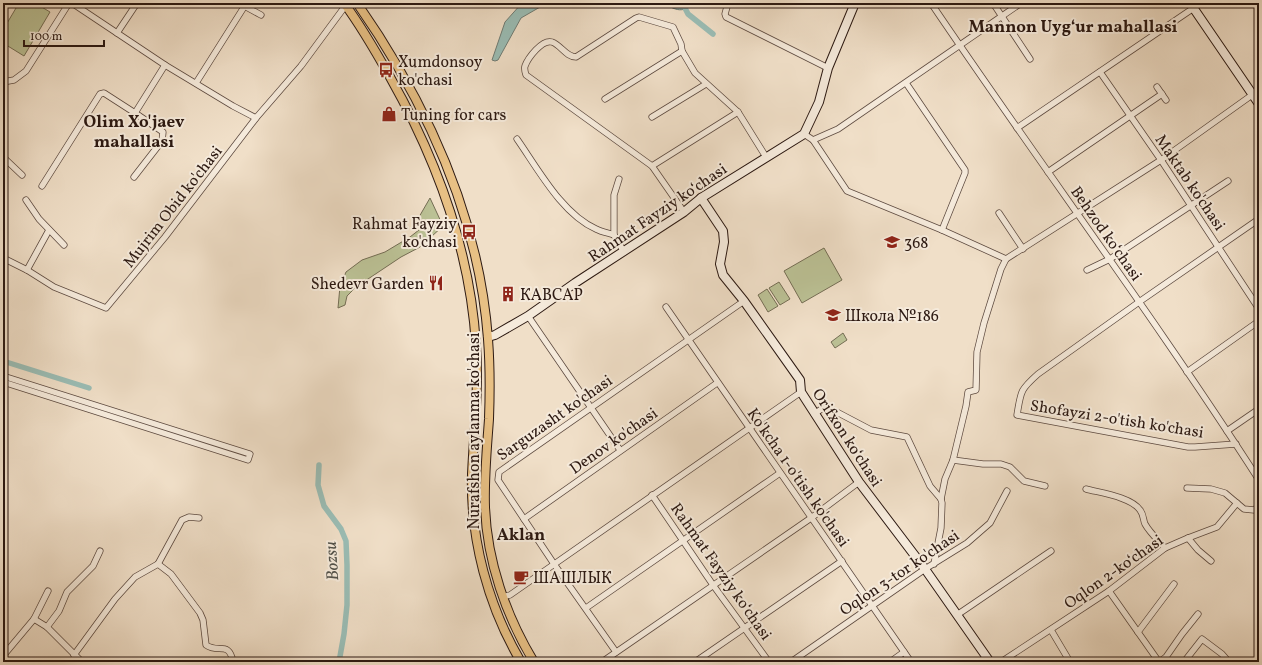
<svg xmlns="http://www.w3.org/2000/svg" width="1262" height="665" font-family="Vollkorn,serif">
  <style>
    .green { fill: #bbc195; stroke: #746d54 }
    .water { fill: #9abdb5; stroke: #6e7b74 }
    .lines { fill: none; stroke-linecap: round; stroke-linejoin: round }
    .canal { stroke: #9abdb5; stroke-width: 5.5 }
    .street-casing { stroke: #5d4a40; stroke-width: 7 }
    .secondary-casing { stroke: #2c1912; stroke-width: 10 }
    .primary-casing { stroke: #2c1912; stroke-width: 10 }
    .street { stroke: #f5eadb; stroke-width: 5.5 }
    .secondary { stroke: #f5eadb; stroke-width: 8 }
    .primary { stroke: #e8c084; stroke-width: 8 }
    .labels { text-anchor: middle; stroke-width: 4; stroke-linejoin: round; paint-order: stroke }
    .poi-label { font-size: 16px; fill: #2c1912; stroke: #f5eadb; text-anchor: start }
    .street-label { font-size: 16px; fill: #2c1912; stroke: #f5eadb }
    .neighbourhood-label { font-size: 17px; font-weight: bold; fill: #2c1912; stroke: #f5eadb }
    .water-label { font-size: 17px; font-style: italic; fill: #52524b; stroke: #f5eadb }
  </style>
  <rect width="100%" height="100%" fill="#f0dfc8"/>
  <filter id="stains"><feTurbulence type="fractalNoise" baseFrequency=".005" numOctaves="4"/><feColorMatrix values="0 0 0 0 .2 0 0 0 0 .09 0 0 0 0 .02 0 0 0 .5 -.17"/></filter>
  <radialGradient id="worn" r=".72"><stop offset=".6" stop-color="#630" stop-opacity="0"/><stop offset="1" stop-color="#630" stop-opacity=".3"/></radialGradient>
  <g class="green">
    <polygon points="19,3 35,3 50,12 24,56 3,43 3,30"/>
    <polygon points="430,198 443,226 420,247 401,257 356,287 347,296 345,305 338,308 340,286 346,272 362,260 385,252 410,237 424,226 425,223 419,217"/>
    <polygon points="824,248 842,280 802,303 784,271"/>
    <polygon points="779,282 790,299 780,305 769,288"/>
    <polygon points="767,289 778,306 768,312 758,295"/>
    <polygon points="843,333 847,340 835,348 831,342"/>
  </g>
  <g class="water">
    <polygon points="522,3 547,3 521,18 498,60 495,61 492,60 505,22"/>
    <path d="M 664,3 L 676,3 L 680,5 L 695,3 C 683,13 676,11 664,3 Z"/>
  </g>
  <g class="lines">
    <g class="canal">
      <polyline points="685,8 688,14 713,34"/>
      <polyline points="3,361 89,388"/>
      <polyline points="319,465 318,485 324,506 341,529 346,541 347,565 347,605 344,634 339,662"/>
    </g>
    <g class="street-casing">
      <g id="street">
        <polyline points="72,3 165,65 233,106 256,118"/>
        <polyline points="239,3 261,15"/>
        <polyline points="728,3 725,14 726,17 828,68"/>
        <path d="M 931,3 C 1039,163 1155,318 1259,480"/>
        <polyline points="993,3 1030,59"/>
        <polyline points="117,33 137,3"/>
        <polyline points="1100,72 1161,160 1259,309"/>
        <polyline points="3,82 14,80 26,71 69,3"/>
        <polyline points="196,83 244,7"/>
        <polyline points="906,83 965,170 965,173 942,230"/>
        <polyline points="1157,87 1166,100"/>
        <polyline points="605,99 682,51"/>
        <polyline points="135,113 165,65"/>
        <polyline points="652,117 706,84"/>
        <polyline points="1017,128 1201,3"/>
        <polyline points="804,134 813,140 847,191 942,230 1006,259"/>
        <path d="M 517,139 C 538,169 562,214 596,229 C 602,232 608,233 614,235 L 624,252"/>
        <polyline points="813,140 838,129 1021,3"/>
        <polyline points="3,157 22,175"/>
        <polyline points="652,166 738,112"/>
        <polyline points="1048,172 1162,94"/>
        <polyline points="42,186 100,94 104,93 135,113 163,132 162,141 134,177"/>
        <polyline points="26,200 39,219 64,245"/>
        <path d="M 684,212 L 652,166 L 526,75 C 525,72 524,69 525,66 C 528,58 542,39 552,42 C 561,45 566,57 576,57 L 636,18 L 639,17 L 673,27 L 681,44 L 682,51 L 695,73 L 738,112 L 766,157"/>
        <polyline points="999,213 1023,249"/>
        <polyline points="614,235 614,195 619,179"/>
        <polyline points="3,258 27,270 54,287 106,308 165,237 256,118 301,66 346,5"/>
        <polyline points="27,270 49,230"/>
        <polyline points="1087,270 1110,259 1228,181"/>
        <polyline points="666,307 911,662"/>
        <polyline points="528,316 620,450"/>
        <polyline points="1187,372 1259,321"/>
        <polyline points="3,376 250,454 248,460 3,382"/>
        <polyline points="814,414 823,408 831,409 871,430 907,437 930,486 941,499 942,503 941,528 934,564"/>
        <polyline points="1227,431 1259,409"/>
        <path d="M 1236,444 L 1195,447 L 1188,447 L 1017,415 C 1021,391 1020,390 1038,374 L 1139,302 L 1259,219"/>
        <polyline points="953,460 983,464 1001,464 1010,467 1024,481 1045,486"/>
        <polyline points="1187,488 1211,489 1225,493 1244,509 1254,510 1259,506"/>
        <path d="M 1086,489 C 1101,493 1131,497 1140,510 C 1144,515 1143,520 1145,524 C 1150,533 1159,541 1165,548"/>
        <polyline points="652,495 713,585 769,662"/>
        <polyline points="941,499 945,479 953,460 966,406 968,392 976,390 977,352 984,323 1001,269 1006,259 1161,160 1259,90"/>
        <polyline points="524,519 717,383"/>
        <polyline points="1188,538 1198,550 1211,561"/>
        <path d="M 158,564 L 171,574 L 200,613 L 203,620 L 206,645 C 218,654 229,640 233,662"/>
        <polyline points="1109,591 1159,662"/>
        <polyline points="503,597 510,595 801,392"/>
        <polyline points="586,608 780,473"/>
        <polyline points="957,615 1051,551"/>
        <polyline points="34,619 47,627 82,662"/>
        <polyline points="47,627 59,611 67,592 93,566 100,551"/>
        <polyline points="1051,630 1070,662"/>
        <polyline points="1138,632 1174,584"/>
        <polyline points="616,652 554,564 498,480 499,472 744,301"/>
        <polyline points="74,655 115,599 135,577 158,564 182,520 189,517 199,518"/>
        <polyline points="3,656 34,619 48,591"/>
        <polyline points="602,662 811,518 859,482"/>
        <polyline points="695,662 842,561"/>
        <polyline points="791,662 925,569 967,543 990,523 1007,491"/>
        <polyline points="890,662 904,652"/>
        <polyline points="1001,662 1109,591 1165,548 1188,538 1217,527 1237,503"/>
        <polyline points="1159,662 1166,657 1182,634 1198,614"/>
        <polyline points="1184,662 1202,639 1222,654 1229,662"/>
      </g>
    </g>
    <g class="secondary-casing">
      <g id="secondary">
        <polyline points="1190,3 1259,104"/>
        <polyline points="701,198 723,231 724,242 720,264 723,275 744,301 800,380 801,392 859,482 925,569 990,662"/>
        <polyline points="488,337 495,335 528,316 575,283 684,212 701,198 804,134 819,102 828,68 855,3"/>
      </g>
    </g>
    <g class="primary-casing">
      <g id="primary">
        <path d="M 344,3 C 361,26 376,52 390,77 C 437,160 470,249 476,345 C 479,389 474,431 472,474 C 470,539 488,606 521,662"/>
        <path d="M 357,3 C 426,102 479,217 488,339 C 490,365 490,392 489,419 C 487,448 484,477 485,507 C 487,561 506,616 534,662"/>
      </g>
    </g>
    <use href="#street" class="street"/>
    <use href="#secondary" class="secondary"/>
    <use href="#primary" class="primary"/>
  </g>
  <defs>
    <g id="bus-bare" transform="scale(1.2)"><path d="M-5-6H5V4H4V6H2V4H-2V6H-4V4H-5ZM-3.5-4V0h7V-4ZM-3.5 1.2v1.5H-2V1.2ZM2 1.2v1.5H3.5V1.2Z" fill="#8f2418" stroke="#f5eadb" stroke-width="2.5" paint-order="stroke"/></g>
    <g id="shop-bare" transform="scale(1.2)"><path d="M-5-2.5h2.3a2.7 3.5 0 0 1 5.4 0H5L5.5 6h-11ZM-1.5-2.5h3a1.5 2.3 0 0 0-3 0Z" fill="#8f2418" stroke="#f5eadb" stroke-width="2.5" paint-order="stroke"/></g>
    <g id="school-bare" transform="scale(1.2)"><path d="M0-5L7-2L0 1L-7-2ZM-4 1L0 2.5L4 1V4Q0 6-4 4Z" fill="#8f2418" stroke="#f5eadb" stroke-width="2.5" paint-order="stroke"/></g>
    <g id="restaurant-bare" transform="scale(1.2)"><path d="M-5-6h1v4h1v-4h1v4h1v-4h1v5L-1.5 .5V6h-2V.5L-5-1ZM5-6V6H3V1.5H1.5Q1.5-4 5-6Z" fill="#8f2418" stroke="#f5eadb" stroke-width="2.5" paint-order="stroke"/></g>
    <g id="building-bare" transform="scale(1.2)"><path d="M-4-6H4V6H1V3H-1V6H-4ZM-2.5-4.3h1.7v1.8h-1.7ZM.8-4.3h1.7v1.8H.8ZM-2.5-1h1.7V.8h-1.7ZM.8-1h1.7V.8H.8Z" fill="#8f2418" stroke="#f5eadb" stroke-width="2.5" paint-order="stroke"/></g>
    <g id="cafe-bare" transform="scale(1.2)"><path d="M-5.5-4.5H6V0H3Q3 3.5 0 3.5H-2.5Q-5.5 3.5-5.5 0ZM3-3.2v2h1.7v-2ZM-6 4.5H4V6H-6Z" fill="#8f2418" stroke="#f5eadb" stroke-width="2.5" paint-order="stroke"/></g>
  </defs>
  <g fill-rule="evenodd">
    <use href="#bus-bare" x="386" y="70"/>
    <use href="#shop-bare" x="389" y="114"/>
    <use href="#bus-bare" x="469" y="232"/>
    <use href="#school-bare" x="892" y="242"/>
    <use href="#restaurant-bare" x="436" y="283"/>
    <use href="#building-bare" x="508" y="294"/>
    <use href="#school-bare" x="833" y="315"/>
    <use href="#cafe-bare" x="521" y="577"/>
  </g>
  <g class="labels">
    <g class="poi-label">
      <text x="398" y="67">Xumdonsoy<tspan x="398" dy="18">ko'chasi</tspan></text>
      <text x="401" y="120">Tuning for cars</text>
      <text x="457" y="229" text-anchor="end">Rahmat Fayziy<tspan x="457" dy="18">ko'chasi</tspan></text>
      <text x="904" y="248">368</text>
      <text x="424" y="289" text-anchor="end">Shedevr Garden</text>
      <text x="520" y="300">КАВСАР</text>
      <text x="845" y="321">Школа №186</text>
      <text x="533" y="583">ШАШЛЫК</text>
    </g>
    <g class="street-label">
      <text transform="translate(1191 182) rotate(56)" y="6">Maktab ko'chasi</text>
      <text transform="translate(172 206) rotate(-52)" y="6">Mujrim Obid ko'chasi</text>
      <text transform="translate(657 212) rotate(-34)" y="6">Rahmat Fayziy koʻchasi</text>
      <text transform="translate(1107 233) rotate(55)" y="6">Behzod ko‘chasi</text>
      <text transform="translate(554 417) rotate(-35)" y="6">Sarguzasht ko'chasi</text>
      <text transform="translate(1117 418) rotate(9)" y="6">Shofayzi 2-o'tish ko'chasi</text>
      <text transform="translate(473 431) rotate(-90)" y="6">Nurafshon aylanma ko'chasi</text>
      <text transform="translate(848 437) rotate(57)" y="6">Orifxon koʻchasi</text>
      <text transform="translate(613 440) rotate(-35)" y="6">Denov ko'chasi</text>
      <text transform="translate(799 477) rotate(55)" y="6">Ko'kcha 1-o'tish ko'chasi</text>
      <text transform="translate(722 571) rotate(55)" y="6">Rahmat Fayziy koʻchasi</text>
      <text transform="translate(1113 571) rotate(-35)" y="6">Oqlon 2-ko‘chasi</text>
      <text transform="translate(899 572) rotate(-34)" y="6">Oqlon 3-tor ko'chasi</text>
    </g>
    <g class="neighbourhood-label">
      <text x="1073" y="32">Mannon Uygʻur mahallasi</text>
      <text x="134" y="127">Olim Xo'jaev<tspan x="134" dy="20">mahallasi</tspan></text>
      <text x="521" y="540">Aklan</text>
    </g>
    <g class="water-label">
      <text transform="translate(331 561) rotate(-94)" y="6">Bozsu</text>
    </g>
  </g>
  <rect width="1262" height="665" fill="none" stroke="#f0dfc8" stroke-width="16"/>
  <rect x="4" y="4" width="1254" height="657" fill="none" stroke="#2c1912" stroke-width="2"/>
  <rect x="8" y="8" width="1246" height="649" fill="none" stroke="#2c1912"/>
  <path d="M24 40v6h80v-6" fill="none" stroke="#2c1912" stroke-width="2"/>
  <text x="30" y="40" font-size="12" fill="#2c1912" stroke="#f5eadb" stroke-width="3" paint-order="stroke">100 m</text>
  <rect width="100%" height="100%" filter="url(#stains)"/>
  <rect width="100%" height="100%" fill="url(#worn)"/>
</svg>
